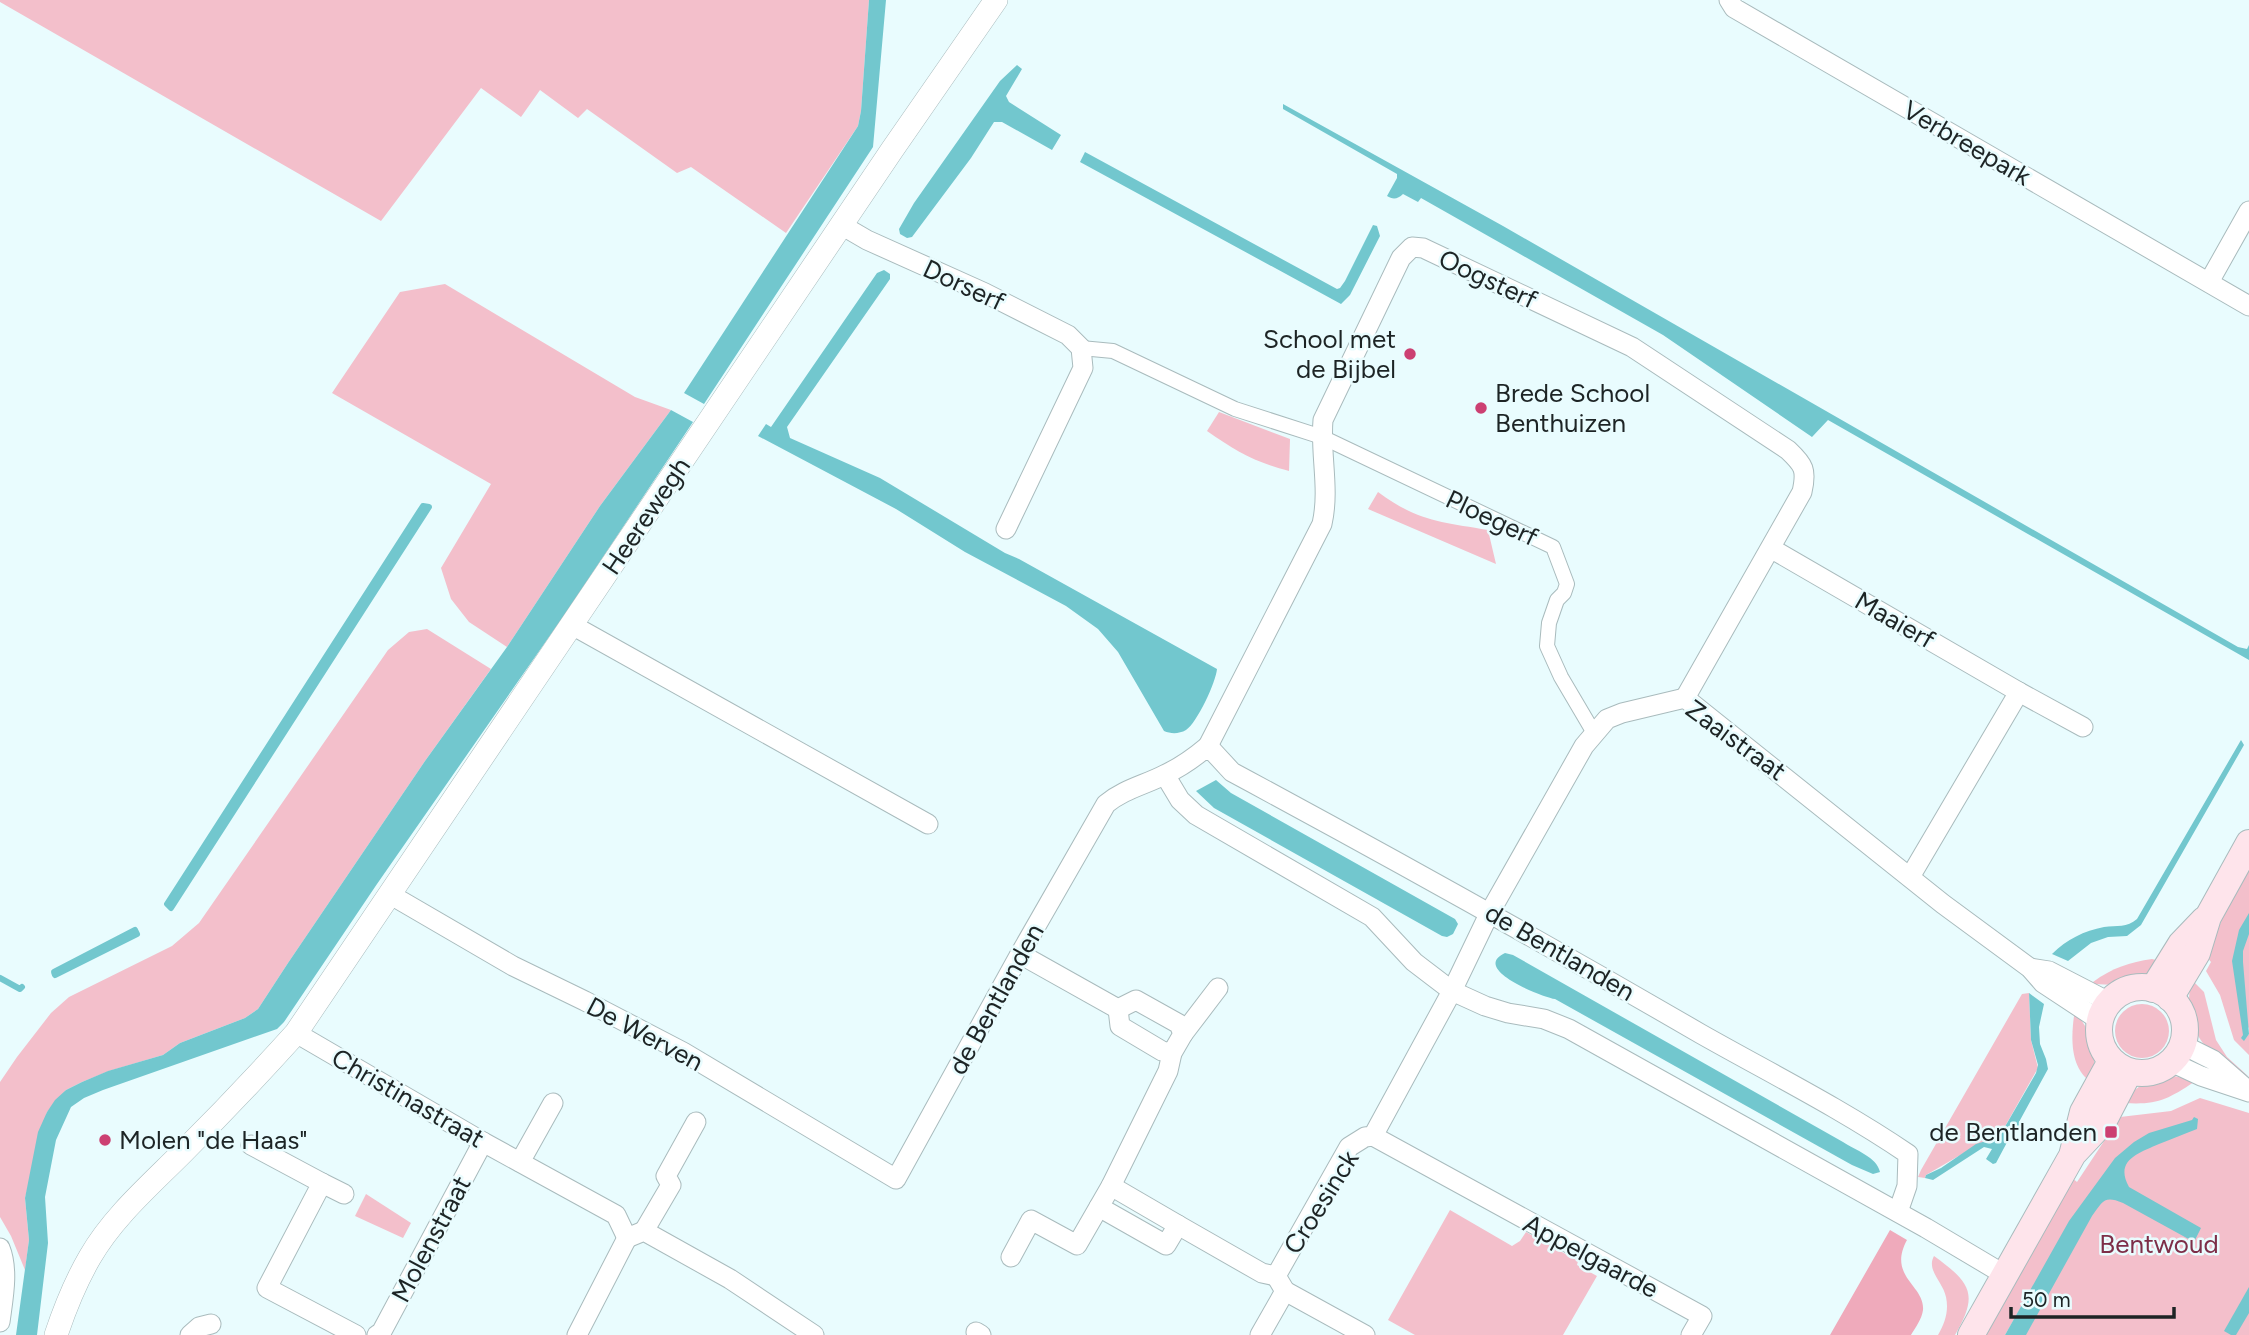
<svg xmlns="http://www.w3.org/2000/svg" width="2249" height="1335" font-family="Figtree,sans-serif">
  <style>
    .green { fill: #f3bfcb }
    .forest { fill: #efaabb }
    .water { fill: #72c7ce }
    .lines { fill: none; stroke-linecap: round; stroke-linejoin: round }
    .stream { stroke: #72c7ce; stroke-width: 6 }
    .pedestrian-casing { stroke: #a9bbbd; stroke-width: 16 }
    .minor-casing { stroke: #a9bbbd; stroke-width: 21 }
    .tertiary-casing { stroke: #a9bbbd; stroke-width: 24 }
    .secondary-casing { stroke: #a9bbbd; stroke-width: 28 }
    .pedestrian { stroke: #fff; stroke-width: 14 }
    .minor { stroke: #fff; stroke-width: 19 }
    .tertiary { stroke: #fff; stroke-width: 23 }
    .secondary { stroke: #fee4eb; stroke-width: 26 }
    .poi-dot { fill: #cc4072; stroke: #e9fcfe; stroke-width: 2.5 }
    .labels { text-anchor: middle; stroke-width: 5; stroke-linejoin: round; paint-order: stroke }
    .street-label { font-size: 26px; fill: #1d2425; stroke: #e9fcfe }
    .poi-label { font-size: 26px; fill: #1d2425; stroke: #e9fcfe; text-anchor: end }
    .park-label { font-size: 26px; fill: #7d2e48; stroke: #e9fcfe }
  </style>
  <rect width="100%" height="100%" fill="#e9fcfe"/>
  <g class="green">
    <polygon points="0,0 869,0 861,111 858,126 786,233 691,167 677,173 587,109 578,118 540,90 521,117 481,88 381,221 0,2"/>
    <polygon points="445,284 635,397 671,410 600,506 507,647 469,622 451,599 441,568 491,484 332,393 400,292"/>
    <path d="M 1219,412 L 1290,439 L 1289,471 C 1254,462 1236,451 1207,431 Z"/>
    <path d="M 1378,492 C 1417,521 1441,522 1488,530 L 1496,564 L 1368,509 Z"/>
    <polygon points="427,629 491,669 425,761 288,963 258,1009 245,1018 180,1043 163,1055 109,1071 82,1082 66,1090 47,1112 25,1198 29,1240 25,1270 11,1236 0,1217 0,1082 17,1057 51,1013 69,997 172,946 199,923 388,650 409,632"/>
    <polygon points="2249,866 2249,1027 2243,1034 2244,1040 2249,1034 2249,1055 2234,1040 2220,995 2206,971 2211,962 2206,956 2234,892"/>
    <path d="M 2152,959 L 2160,961 L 2148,975 L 2143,977 L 2115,985 L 2094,984 L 2093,982 C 2112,968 2130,962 2152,959 Z"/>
    <path d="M 2192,980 L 2204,992 L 2216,1040 L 2227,1057 L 2249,1077 C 2223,1060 2199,1051 2192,1019 C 2188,1002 2188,996 2192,980 Z"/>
    <polygon points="2029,993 2031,1040 2038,1068 1999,1137 1981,1143 1926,1175 1925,1178 1918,1177 1921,1170 2022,994"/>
    <circle cx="2142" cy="1031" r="27"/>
    <path d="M 2077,1015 C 2093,1032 2098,1060 2091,1082 C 2070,1068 2071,1038 2074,1016 Z"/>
    <path d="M 2174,1076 L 2192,1080 L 2194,1082 C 2167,1100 2157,1105 2124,1103 C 2136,1082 2152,1082 2174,1076 Z"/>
    <polygon points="2200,1098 2249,1113 2249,1335 2007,1335 2025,1300 2005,1335 1982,1335 2072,1178 2077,1182 2120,1117 2171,1111"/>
    <polygon points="366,1194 411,1223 403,1238 355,1216"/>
    <polygon points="1450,1210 1512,1246 1520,1241 1526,1232 1578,1261 1577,1265 1597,1276 1563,1335 1415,1335 1388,1320"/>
    <path d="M 1934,1256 C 1971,1283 1979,1294 1955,1335 L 1938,1335 C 1945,1323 1949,1311 1946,1297 C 1943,1282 1926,1270 1934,1256 Z"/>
  </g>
  <path class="forest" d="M 1890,1230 L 1907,1240 C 1887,1277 1925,1285 1923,1310 C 1922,1319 1915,1328 1911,1335 L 1830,1335 Z"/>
  <g class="water">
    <polygon points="869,0 886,0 873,147 704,404 684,393 858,126 861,111"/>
    <polygon points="1017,65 1022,69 1006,96 1009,102 1061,135 1052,150 1002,122 994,122 971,158 912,237 907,238 900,234 899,229 914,203 1000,81"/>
    <path d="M 1283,104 L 1503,226 L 2238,647 L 2247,649 L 2249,645 L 2249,660 L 1828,420 L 1812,437 L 1663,335 L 1421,198 L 1418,202 L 1403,194 C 1398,199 1393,200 1387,196 L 1397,178 L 1397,174 L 1283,109 Z"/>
    <polygon points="1085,152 1337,289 1340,288 1345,281 1373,225 1377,226 1380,236 1350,295 1341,304 1080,162"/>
    <path d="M 884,270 L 890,274 L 890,279 L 787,427 L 790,438 L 880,478 L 1005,553 L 1019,559 L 1217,669 C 1216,682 1197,723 1186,730 C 1179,734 1171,734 1164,731 L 1118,652 L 1098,629 L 1066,606 L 965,552 L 896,509 L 758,436 L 766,424 L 771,427 L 877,273 Z"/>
    <polygon points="671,410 693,422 565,614 377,884 284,1022 277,1029 103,1090 84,1098 71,1107 56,1140 45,1197 48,1243 37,1335 16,1335 29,1240 25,1198 38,1132 47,1112 55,1100 66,1090 82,1082 108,1071 163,1055 180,1043 245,1018 258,1009 288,963 425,761 507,647 600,506"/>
    <path d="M 2241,740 L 2244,745 L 2141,925 L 2127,936 L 2108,937 L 2091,943 L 2068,961 L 2052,954 C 2067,939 2084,931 2104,927 C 2117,925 2127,928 2137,919 Z"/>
    <polygon points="1216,780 1231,793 1455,919 1458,924 1453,934 1447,937 1442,936 1214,808 1196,791"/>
    <polygon points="2249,913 2249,934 2243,951 2243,962 2249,1034 2244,1041 2241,1038 2243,1035 2232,961 2239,930"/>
    <path d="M 1505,953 L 1513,955 L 1843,1142 C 1855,1150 1877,1157 1880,1172 L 1873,1174 L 1852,1165 L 1555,999 C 1542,997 1470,969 1505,953 Z"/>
    <polygon points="2029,993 2044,1004 2039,1027 2040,1044 2046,1059 2048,1069 2019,1122 2019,1128 2012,1133 1996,1163 1993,1164 1986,1159 1992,1149 1984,1147 1933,1180 1925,1178 1926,1175 1941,1168 1976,1144 1999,1137 2036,1073 2038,1065 2031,1040"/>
    <path d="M 2194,1117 L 2198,1119 L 2197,1129 C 2184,1134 2172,1139 2159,1144 C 2139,1153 2114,1160 2129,1187 L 2201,1228 L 2194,1242 L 2123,1203 C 2104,1195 2103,1201 2092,1216 L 2026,1335 L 2005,1335 L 2069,1221 L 2115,1158 L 2134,1142 L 2149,1133 L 2192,1120 Z"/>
    <polygon points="2249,1287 2249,1313 2236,1335 2231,1335 2224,1331"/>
  </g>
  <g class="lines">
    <g class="stream">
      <polygon points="423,506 429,507 171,908 167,904"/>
      <polygon points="135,930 137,934 55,975 54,972"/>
      <polyline points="0,978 20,989 22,987"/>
    </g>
    <g class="pedestrian-casing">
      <polyline id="pedestrian" points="1081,348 1113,351 1235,409 1322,437 1553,547 1567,584 1564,593 1557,600 1549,623 1547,646 1561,677 1594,733"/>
    </g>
    <g class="minor-casing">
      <g id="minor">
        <polyline points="1729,0 1734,8 2249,306"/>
        <polyline points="843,226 867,240 985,293 1068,335 1081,348 1083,368 1006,529"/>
        <polyline points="2209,282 2249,211"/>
        <polyline points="1772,549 2019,692 2083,727"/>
        <polyline points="572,625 928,824"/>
        <path d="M 1208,746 L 1322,524 C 1330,489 1320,455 1323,420 L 1401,258 L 1412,247 L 1423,248 L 1632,347 L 1788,450 C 1804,465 1807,470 1802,492 L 1685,698"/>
        <polyline points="1165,775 1180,800 1196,815 1372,917 1414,962 1452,991 1485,1006 1508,1013 1544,1019 1569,1029 1926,1228 2005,1275"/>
        <polyline points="1910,877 2019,692"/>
        <path d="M 391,895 L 513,966 L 585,1001 L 683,1052 L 896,1179 L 1020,954 L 1106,804 C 1124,789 1145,785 1166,774 C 1181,767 1195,757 1208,746 L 1232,772 C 1390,857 1546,944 1701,1034 C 1770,1073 1842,1109 1908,1154 L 1907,1186 L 1898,1212"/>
        <polyline points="1020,954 1118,1009"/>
        <polyline points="2030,968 2049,971 2109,1002"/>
        <polyline points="1118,1009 1120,1026 1162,1051 1172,1053"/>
        <polyline points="296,1033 483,1142 616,1215 627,1238 644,1231 730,1279 814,1335"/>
        <polyline points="1183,1034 1218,988"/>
        <polyline points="2183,1045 2213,1060 2243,1086"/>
        <polyline points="2171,1062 2201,1076 2249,1092"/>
        <polyline points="1373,1136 1702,1316 1691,1335"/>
        <polyline points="251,1145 322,1183 267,1288 356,1335"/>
        <polyline points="520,1162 553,1103"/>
        <polyline points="322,1183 344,1194"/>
        <polyline points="1099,1207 1166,1245 1178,1225 1111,1186"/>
        <polyline points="1178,1225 1262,1273 1276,1276"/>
        <polyline points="644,1231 671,1185 666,1176 696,1122"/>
        <path d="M 0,1248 C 9,1270 3,1299 0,1322"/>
        <polyline points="1011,1257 1031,1220 1077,1245 1111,1186 1168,1071 1172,1053 1183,1034 1179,1024 1136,1000 1118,1009"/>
        <polyline points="1285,1291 1365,1335"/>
        <polyline points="976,1332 981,1335"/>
        <polyline points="190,1335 199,1327 211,1324"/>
        <polyline points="377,1335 381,1333 483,1142"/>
        <polyline points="577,1335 627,1238"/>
        <polyline points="1260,1335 1285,1291 1276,1276 1349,1147 1365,1137 1373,1136 1452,991 1490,912 1584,746 1607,719 1622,713 1685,698 1943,904 2030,968 2043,983 2099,1020"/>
      </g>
    </g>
    <g class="tertiary-casing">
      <path id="tertiary" d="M 56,1335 C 65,1308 76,1281 90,1257 C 113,1217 150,1185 182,1153 C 221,1114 259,1074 296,1033 L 892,150 L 996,0"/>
    </g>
    <g class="secondary-casing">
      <g id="secondary">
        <circle cx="2142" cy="1030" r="43"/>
        <polyline points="2153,989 2181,944 2204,920"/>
        <polyline points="2170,998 2197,953 2208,917 2249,843"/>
        <polyline points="2073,1152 2083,1112 2111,1061"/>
        <polyline points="1971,1335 2073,1154 2103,1122 2129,1072"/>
      </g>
    </g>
    <use href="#pedestrian" class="pedestrian"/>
    <use href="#minor" class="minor"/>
    <use href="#tertiary" class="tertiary"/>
    <use href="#secondary" class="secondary"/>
  </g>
  <g class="poi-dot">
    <circle cx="1410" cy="354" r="7"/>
    <circle cx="1481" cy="408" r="7"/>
    <rect x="2104" y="1125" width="14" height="14" rx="3.5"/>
    <circle cx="105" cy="1140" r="7"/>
  </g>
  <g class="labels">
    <g class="street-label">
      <text transform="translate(1967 143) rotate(30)" y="9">Verbreepark</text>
      <text transform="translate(1488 279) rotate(25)" y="9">Oogsterf</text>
      <text transform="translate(964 285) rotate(25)" y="9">Dorserf</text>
      <text transform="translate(646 516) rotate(-56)" y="9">Heerewegh</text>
      <text transform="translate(1492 518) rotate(25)" y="9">Ploegerf</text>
      <text transform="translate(1895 620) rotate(30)" y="9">Maaierf</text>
      <text transform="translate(1736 740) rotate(36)" y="9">Zaaistraat</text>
      <text transform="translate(1560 952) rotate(30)" y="9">de Bentlanden</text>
      <text transform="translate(996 999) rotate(-61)" y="9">de Bentlanden</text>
      <text transform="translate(645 1034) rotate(28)" y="9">De Werven</text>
      <text transform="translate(408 1098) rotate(30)" y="9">Christinastraat</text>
      <text transform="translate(1321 1202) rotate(-58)" y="9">Croesinck</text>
      <text transform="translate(431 1239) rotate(-62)" y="9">Molenstraat</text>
      <text transform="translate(1591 1256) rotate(28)" y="9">Appelgaarde</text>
    </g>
    <g class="poi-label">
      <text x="1396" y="348">School met<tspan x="1396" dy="30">de Bijbel</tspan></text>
      <text x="1495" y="402" text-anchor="start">Brede School<tspan x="1495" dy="30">Benthuizen</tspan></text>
      <text x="2097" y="1141">de Bentlanden</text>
      <text x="119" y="1149" text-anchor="start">Molen "de Haas"</text>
    </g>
    <g class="park-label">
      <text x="2159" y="1253">Bentwoud</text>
    </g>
  </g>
  <path d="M2011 1307v10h163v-10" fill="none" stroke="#1d2425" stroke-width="3.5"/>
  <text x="2022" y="1307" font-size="21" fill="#1d2425" stroke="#e9fcfe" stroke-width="5" paint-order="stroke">50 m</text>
</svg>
